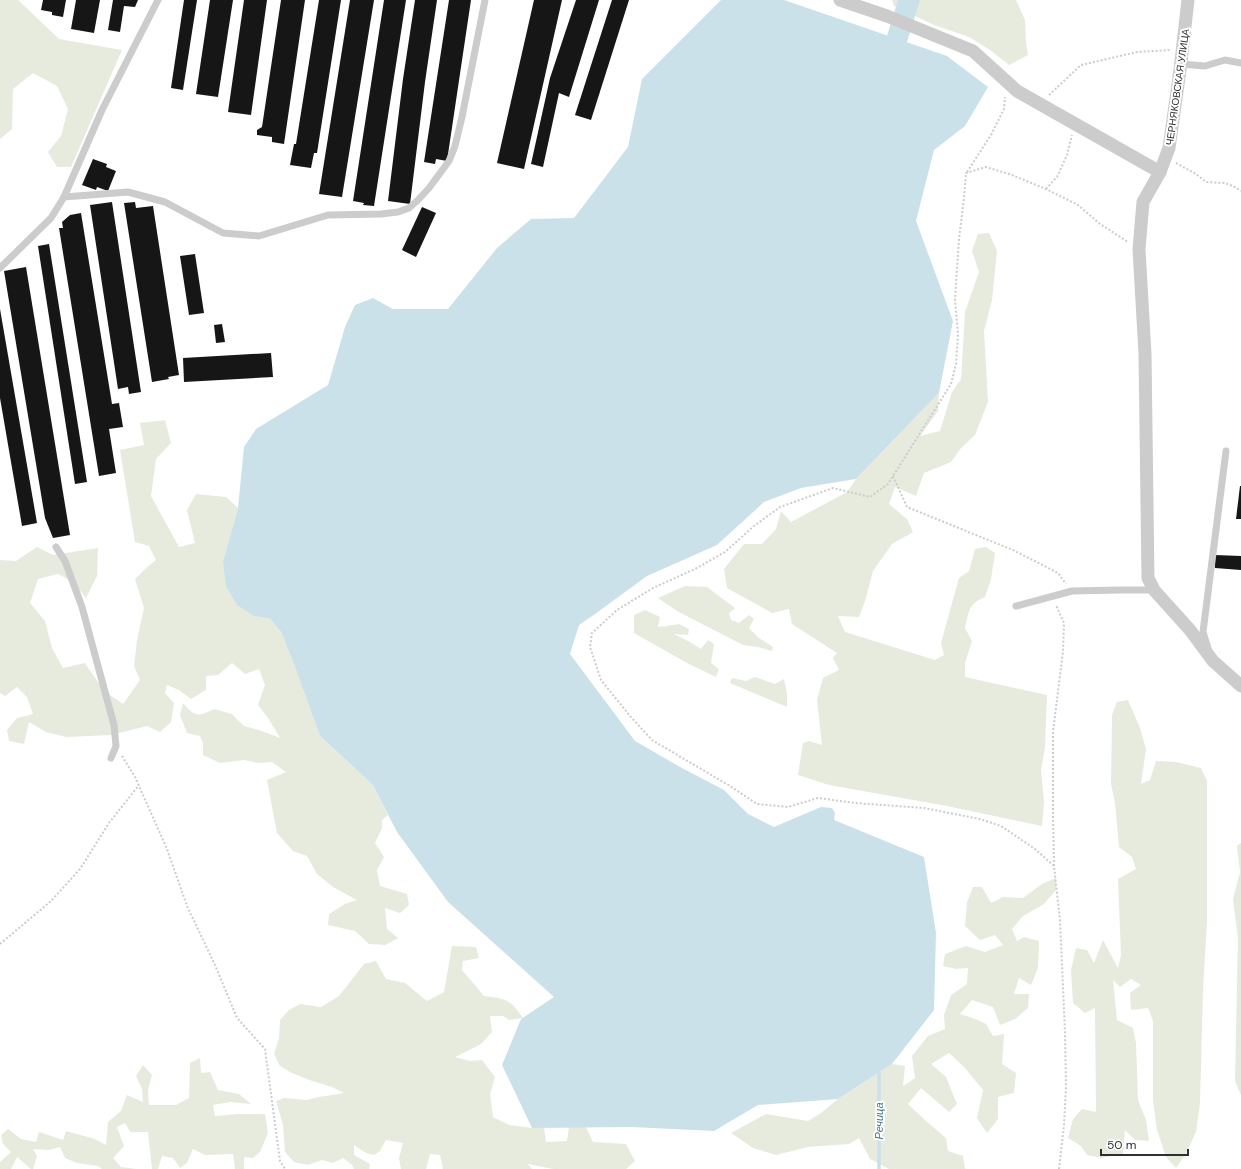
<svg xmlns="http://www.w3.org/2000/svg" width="1241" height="1169" font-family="'DM Sans',sans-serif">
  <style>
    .green { fill: #e6ebde }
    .water { fill: #cbe1ea }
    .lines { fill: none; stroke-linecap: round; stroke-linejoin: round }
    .stream { stroke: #cbe1ea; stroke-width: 3.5 }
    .river { stroke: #cbe1ea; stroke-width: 21 }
    .building { fill: #161616 }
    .path { stroke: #ccc; stroke-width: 2; stroke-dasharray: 2 2; stroke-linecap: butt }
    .lane { stroke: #ccc; stroke-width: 7 }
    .street { stroke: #ccc; stroke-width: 13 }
    .labels { text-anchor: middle; stroke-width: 4; stroke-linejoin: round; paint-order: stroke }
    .street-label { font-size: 10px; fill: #2f2f2f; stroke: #fff }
    .water-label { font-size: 11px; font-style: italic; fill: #42778c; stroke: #fff }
  </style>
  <rect width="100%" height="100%" fill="#fff"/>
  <g class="green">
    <polygon points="0,0 18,0 59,39 122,50 71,167 57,167 48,152 61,136 68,109 57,86 33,73 13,89 12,129 0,139"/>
    <polygon points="892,0 1016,0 1025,20 1026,43 1028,55 1009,65 990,50 969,37 934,25 894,6"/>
    <path d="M 989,233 L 997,251 L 992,300 L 984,331 L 988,402 L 975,435 L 961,448 L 951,462 L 924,473 L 916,496 L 895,487 L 889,504 L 907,519 L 913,532 L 892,544 L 873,571 L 866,598 L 859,617 L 838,616 L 845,632 L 935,660 L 944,655 L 941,643 L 959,578 L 969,571 L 975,549 L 986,547 L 995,553 L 991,579 L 985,597 C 968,604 969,612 965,628 L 972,641 L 965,663 L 965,677 L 1047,695 L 1045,747 L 1041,770 L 1044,802 L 1042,826 L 947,806 L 829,785 L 798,775 L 803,743 L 809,741 L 822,745 L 817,700 L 823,678 L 839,670 L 833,658 L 837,653 L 792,624 L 789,609 L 772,613 L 727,588 L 724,569 L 744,544 L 762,544 L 776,529 L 781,511 L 791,522 L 847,492 L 856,479 L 939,393 L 938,411 L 920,436 L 940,431 L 952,392 L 961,379 L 965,312 L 979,272 L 972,251 L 978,234 Z"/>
    <path d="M 165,420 L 171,443 L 156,459 L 151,496 L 179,547 L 195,543 L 187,510 L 196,494 L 226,497 L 238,508 L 223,561 L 254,616 L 270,619 L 281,632 L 293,662 L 320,736 L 373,785 L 388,815 L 382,820 L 382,828 L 375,843 L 384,857 L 377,870 L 380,886 L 407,894 L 409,905 L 400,913 L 385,908 L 387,929 L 398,938 L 385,945 L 369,944 L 355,931 L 328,925 L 329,914 L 345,904 L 357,900 L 333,887 L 317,874 L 307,856 L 293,851 L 277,833 L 267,780 L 286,772 L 272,762 L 258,763 L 244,760 L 220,763 L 203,755 L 203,743 L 200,736 L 187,733 L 180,715 L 183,703 C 195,717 198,717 214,709 L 232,714 L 244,726 L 259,730 L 280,738 L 268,718 L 258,705 L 265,685 L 259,669 L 245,674 L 232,663 L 218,675 L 206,676 L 206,690 L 191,699 L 179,690 L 167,685 L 165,693 L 174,703 L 171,722 L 160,732 L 147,726 L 111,735 L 66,737 L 46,732 L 29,722 L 24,744 L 9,741 L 7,730 L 17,718 L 33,714 L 27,697 L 17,687 L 5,696 L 0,693 L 0,560 L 16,561 L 37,547 L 53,555 L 98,548 L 97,576 L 86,598 L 73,582 L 58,574 L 38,579 L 30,603 L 45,621 L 52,648 L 63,668 L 85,663 L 104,691 L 123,704 L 140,680 L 134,666 L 137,640 L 144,608 L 135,579 L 146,568 L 156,560 L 149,546 L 135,542 L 120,450 L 144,445 L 140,423 Z"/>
    <polygon points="685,586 707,587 735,608 729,613 731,620 739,623 749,615 754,619 749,628 759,638 773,647 772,651 758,647 743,645 677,611 658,598"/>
    <polygon points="645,610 660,617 658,627 667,626 679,624 689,629 688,635 674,634 688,641 701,649 708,640 714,644 711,663 719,669 716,677 687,663 634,633 634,615"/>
    <polygon points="755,677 775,684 784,679 787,694 787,707 730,683 732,678 746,681"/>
    <polygon points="1128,700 1140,728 1146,749 1141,784 1150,780 1156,761 1176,762 1201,768 1207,781 1207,921 1203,989 1200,1103 1196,1132 1186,1154 1176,1168 1166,1157 1157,1130 1153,1100 1153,1021 1148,1008 1131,1010 1130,993 1141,985 1131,979 1120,987 1113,980 1117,1020 1133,1028 1136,1043 1138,1100 1146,1120 1149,1141 1135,1140 1125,1130 1123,1154 1101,1158 1087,1155 1081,1146 1068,1138 1073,1119 1082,1109 1096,1112 1095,1008 1085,1013 1073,1003 1071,970 1076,948 1087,950 1094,963 1103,940 1118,968 1121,955 1118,879 1136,869 1132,857 1119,847 1115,803 1111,784 1112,715 1117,702"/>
    <polygon points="1241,843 1241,1095 1235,1081 1238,938 1233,899 1240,872 1237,846"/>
    <polygon points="1056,878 1056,890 1044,904 1023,916 1012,929 1017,941 1024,937 1039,941 1038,968 1031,985 1019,978 1014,994 1029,994 1028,1008 1015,1019 1000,1025 993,1007 972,1000 960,1014 973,1018 986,1024 993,1036 1004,1034 1002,1064 1016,1073 1014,1093 998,1097 998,1119 987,1133 977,1118 983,1090 964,1067 949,1053 931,1064 946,1077 957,1104 949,1112 921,1088 908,1104 926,1121 946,1138 948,1151 963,1156 965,1169 889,1169 870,1159 859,1138 849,1144 808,1147 776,1155 753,1148 731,1133 766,1114 808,1121 821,1113 838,1099 892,1064 905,1066 903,1086 915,1078 912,1056 928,1036 945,1029 944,1015 951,995 967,984 968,968 956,969 943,966 945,954 966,946 985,952 1003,945 995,935 980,940 965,926 967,902 973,887 982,887 991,903 1003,897 1023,898 1042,884"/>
    <path d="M 452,946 L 476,947 L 479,958 L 463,961 L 462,970 L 484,996 C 507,999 510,999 523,1018 L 509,1020 L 503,1016 L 490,1016 L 492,1032 L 481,1044 L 455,1057 L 470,1061 L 482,1060 L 495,1077 L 490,1094 L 493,1117 L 509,1125 L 532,1128 L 544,1127 L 546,1142 L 567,1141 L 569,1127 L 586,1127 L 593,1142 L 626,1144 L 635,1161 L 626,1169 L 553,1169 L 528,1164 L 532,1169 L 443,1169 L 440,1155 L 430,1154 L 426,1169 L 401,1169 L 399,1158 L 403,1143 L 386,1140 L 380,1151 L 374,1155 L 366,1153 L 354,1145 L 354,1155 L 370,1164 L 369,1169 L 354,1169 L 352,1165 L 343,1158 L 333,1163 L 322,1160 L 308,1165 L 294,1162 L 285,1152 L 283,1125 L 276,1101 L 284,1098 L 306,1100 L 319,1097 L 344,1093 L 332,1087 L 309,1080 L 290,1072 L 280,1066 L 274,1054 L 279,1038 L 280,1020 L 289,1010 L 300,1004 L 321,1007 L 339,996 L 364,964 L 376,961 L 386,979 L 405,983 L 427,1001 L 444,992 Z"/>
    <polygon points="200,1058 201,1073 210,1072 218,1090 239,1094 251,1104 230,1102 213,1105 215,1116 238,1114 265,1114 268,1133 260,1152 253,1158 244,1157 244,1169 235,1169 233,1154 205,1155 193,1149 187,1163 180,1168 173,1158 162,1156 158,1169 152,1169 148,1132 130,1132 125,1123 117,1127 124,1146 113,1158 121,1167 136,1169 102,1169 98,1166 77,1163 65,1158 60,1147 49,1150 33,1149 37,1156 33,1169 31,1169 17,1157 11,1169 0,1169 0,1162 11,1152 3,1144 1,1135 8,1129 21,1139 36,1142 39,1132 63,1140 66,1131 95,1139 106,1145 108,1122 121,1111 127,1095 143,1102 142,1089 136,1076 143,1065 152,1075 148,1090 149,1105 176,1105 189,1098 190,1063"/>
  </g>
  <polygon class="water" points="721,0 784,0 947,56 988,87 965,126 934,150 916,221 953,321 939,393 856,479 801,488 764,502 717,545 647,576 595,614 579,625 570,654 635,741 680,767 724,790 748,814 774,827 821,807 832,808 835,813 834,820 924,857 936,933 934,1010 892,1064 838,1099 758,1105 714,1131 631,1127 532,1128 502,1065 521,1019 554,997 448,902 397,832 373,785 320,736 293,662 281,632 270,619 254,616 237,605 226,586 223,561 238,508 244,447 256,429 328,385 345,327 355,305 373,298 393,309 448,309 497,248 531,219 574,218 628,147 642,79"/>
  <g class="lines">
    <polyline class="stream" points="879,1169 879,1073"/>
    <polyline class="river" points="897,39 909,0"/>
  </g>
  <g class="building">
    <polygon points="43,0 66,0 63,17 52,15 52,12 41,10"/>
    <polygon points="76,0 100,0 94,33 71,29"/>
    <polygon points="113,0 138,0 135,7 124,6 120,32 108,30"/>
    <polygon points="184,0 197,0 183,90 171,88"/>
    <polygon points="210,0 233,0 218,97 196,94"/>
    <polygon points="244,0 267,0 251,115 228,112"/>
    <polygon points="281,0 305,0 284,144 272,142 272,137 257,135 257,130 262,127"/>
    <polygon points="319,0 341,0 317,153 314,153 311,168 290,165 294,144 296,144"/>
    <polygon points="350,0 374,0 342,197 319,194"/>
    <polygon points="384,0 406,0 374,206 363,205 364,203 353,201"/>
    <polygon points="415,0 437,0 425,82 410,204 388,201 403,79"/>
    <polygon points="449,0 471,0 447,161 436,159 435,164 424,162"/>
    <polygon points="534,0 562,0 524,169 497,163"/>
    <polygon points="576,0 599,0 569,97 559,93 543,167 531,164 550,78"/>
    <polygon points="612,0 629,0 591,120 575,115"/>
    <polygon points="93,159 107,164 106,167 116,171 108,191 97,187 96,190 82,185"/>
    <polygon points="112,202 141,392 129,394 128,387 118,389 90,205"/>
    <polygon points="135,202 136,208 153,206 179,375 168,377 169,379 152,382 124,203"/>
    <polygon points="422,207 436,213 416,257 402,250"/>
    <polygon points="81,213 112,404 119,403 123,427 109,429 116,473 99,476 59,228 63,228 62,222 70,215"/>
    <polygon points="49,244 87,482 75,484 38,246"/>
    <polygon points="195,254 204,313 189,315 180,256"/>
    <polygon points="26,267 70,535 53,538 45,518 4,271"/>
    <polygon points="0,309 37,523 22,526 0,398"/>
    <polygon points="222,324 225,342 216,343 214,325"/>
    <polygon points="271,353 273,377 184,382 183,358"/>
    <polygon points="1240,486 1241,486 1241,519 1236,519"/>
    <polygon points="1215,555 1241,556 1241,570 1215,568"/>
  </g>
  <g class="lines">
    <g class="path">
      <polyline points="1049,95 1081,65 1137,52 1171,50"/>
      <polyline points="1176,163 1196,174 1206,182 1225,183 1235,187 1241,191"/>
      <polyline points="967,172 991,135 1004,109 1005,97"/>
      <polyline points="1046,189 1057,177 1067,155 1072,135"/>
      <polyline points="893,476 907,507 1013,550 1058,573 1066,584"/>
      <polyline points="122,756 135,777 167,849 187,906 215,965 237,1018 265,1049 280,1161 285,1169"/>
      <polyline points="1054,866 1053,813 1053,732 1063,651 1064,623 1056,605"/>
      <polyline points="0,944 51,901 80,869 109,823 139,785"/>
      <polyline points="1059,1169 1064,1125 1066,1087 1065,1032 1060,920 1054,866 1035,849 1001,826 980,819 924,808 855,803 818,798 788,807 757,804 730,786 652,740 630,716 601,680 590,647 592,633 617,610 653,588 697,568 725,552 754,526 780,507 833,488 870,497 888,484 951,384 956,364 958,334 955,300 959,239 964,198 966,173 986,167 1012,175 1046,189 1078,205 1100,224 1128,242"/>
    </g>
    <g class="lane">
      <polyline points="1181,64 1205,66 1225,60 1241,63"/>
      <polyline points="64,197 128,192 165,202 223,233 259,236 328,215 381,214 398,212 409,208 418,200 429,188 449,161 455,146 462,117 485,0"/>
      <polyline points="0,268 51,218 64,197 102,110 158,0"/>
      <polyline points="56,547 65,561 82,607 114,725 116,746 111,758"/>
      <polyline points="1016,606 1072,591 1120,590 1154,590"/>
      <polyline points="1208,648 1203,632 1226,451"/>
    </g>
    <g class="street">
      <polyline points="840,0 887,16 973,51 1017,91 1160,172"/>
      <polyline points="1188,0 1180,70 1169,148 1160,172 1143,202 1139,249 1145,354 1148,578 1154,590 1190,630 1213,661 1241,686"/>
    </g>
  </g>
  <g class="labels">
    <g class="street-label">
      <text transform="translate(1177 87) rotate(-82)" y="4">ЧЕРНЯКОВСКАЯ УЛИЦА</text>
    </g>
    <g class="water-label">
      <text transform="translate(879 1121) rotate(-90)" y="4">Речица</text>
    </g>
  </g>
  <path d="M1101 1149v6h87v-6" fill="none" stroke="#2f2f2f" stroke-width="2"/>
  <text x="1107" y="1149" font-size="12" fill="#2f2f2f" stroke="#ffffff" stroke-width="3" paint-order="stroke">50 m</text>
</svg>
